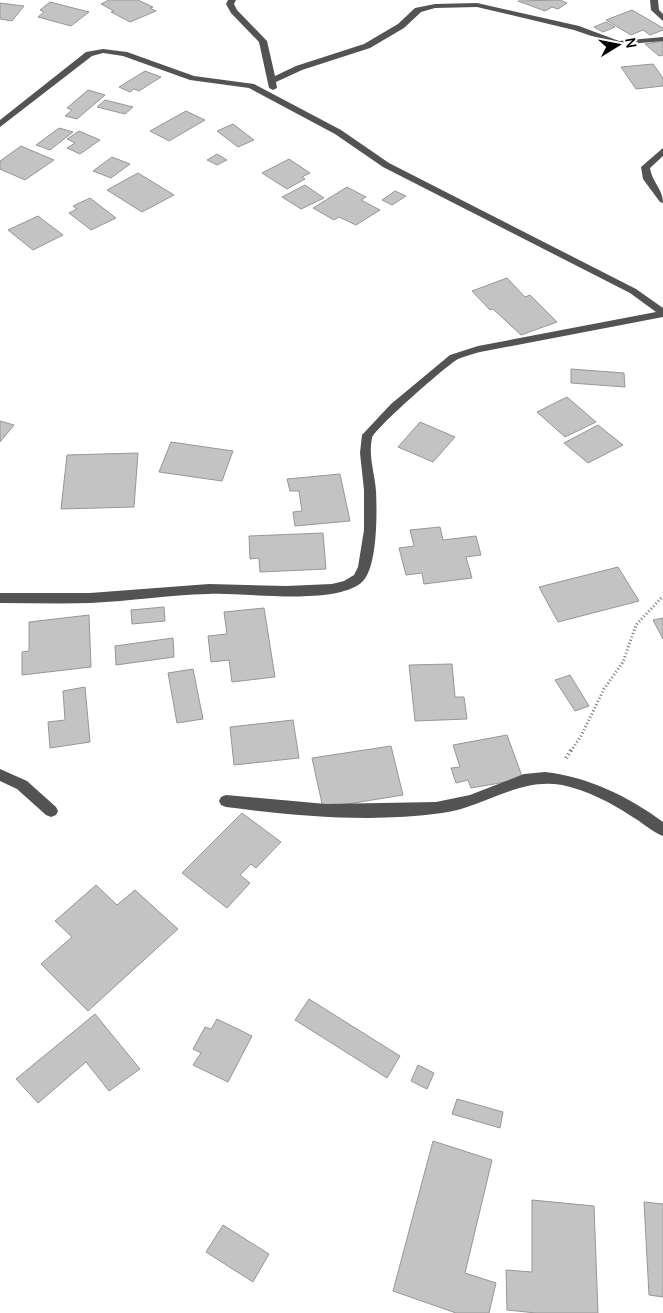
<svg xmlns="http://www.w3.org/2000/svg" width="663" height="1313" font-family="Manrope,sans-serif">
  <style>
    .building { fill: #c3c3c3; stroke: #979797 }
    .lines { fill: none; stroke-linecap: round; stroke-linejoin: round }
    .path-far1 { stroke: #757575; stroke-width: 3; stroke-dasharray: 1 2.5; stroke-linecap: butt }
    .path { stroke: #757575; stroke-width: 4; stroke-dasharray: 1 3; stroke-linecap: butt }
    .minor { fill: #535353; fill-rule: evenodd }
  </style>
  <rect width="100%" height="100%" fill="#fff"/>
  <g class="building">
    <polygon points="109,0 138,0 153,7 150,8 156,11 130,22 111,12 114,11 101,4"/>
    <polygon points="560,0 567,3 558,9 552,7 545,11 518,1"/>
    <polygon points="50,2 89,12 71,26 38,17 44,12 40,10"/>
    <polygon points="0,3 24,6 12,21 0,19"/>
    <polygon points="632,10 663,28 663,30 650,35 643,30 631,35 606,20"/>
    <polygon points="606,22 615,27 603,32 594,27"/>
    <polygon points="663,41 663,55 659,56 645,44"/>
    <polygon points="653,64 663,78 663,86 636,89 621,67"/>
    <polygon points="145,71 161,77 139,91 134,89 130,92 119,87"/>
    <polygon points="88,90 105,95 77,119 65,116 72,110 67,108"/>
    <polygon points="105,100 133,107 125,114 97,107"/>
    <polygon points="186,111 205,120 169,141 150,131"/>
    <polygon points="233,124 254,140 238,147 217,131"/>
    <polygon points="59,128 73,132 50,150 36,145"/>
    <polygon points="79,131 100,140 80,154 67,148 75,143 67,139"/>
    <polygon points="21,146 54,160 25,180 0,169 0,161"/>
    <polygon points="217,154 227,160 217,165 207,160"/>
    <polygon points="112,157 130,164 111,178 93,171"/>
    <polygon points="289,159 310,173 302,177 305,179 287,189 262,173"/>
    <polygon points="138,173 174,195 142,212 107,190"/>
    <polygon points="305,185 324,198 301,209 282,197"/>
    <polygon points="347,187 366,197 361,200 380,210 356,225 339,217 334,220 313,208"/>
    <polygon points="395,191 406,196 392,205 382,200"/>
    <polygon points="90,198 116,218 91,230 69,213 77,209 73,206"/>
    <polygon points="38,216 63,235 33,250 8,230"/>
    <polygon points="507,278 525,297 530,295 557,322 521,335 493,309 490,310 472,291"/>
    <polygon points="571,369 624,373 625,387 571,383"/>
    <polygon points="567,397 596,422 565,437 537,412"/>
    <polygon points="0,421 14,425 0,442"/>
    <polygon points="420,422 455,437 433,462 398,447"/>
    <polygon points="598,425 623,445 588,463 564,443"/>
    <polygon points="171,442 233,451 222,481 159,472"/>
    <polygon points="138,453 134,507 61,509 67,455"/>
    <polygon points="340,474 350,521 295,526 293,512 302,511 299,491 290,491 287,479"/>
    <polygon points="440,527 443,540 476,536 481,555 466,557 472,578 424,584 422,573 406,575 399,548 414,546 410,530"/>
    <polygon points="323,533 326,569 260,572 259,558 250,559 249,536"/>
    <polygon points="618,567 639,601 558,622 539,587"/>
    <polygon points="164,607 165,621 132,624 131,610"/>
    <polygon points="264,608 275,677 232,682 229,660 211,662 208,636 227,634 224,612"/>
    <polygon points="89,615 91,667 22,675 22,652 29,651 29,622"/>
    <polygon points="663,618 663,639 653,620"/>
    <polygon points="173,638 174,657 116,665 115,646"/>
    <polygon points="452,664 455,697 464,697 467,719 415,721 409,665"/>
    <polygon points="193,669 203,719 177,723 168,673"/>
    <polygon points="570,675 589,706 575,711 555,680"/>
    <polygon points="85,687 90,742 50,748 48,722 65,720 63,691"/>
    <polygon points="293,720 299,758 234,765 230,727"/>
    <polygon points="507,735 523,779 471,788 468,780 456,783 451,768 460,767 453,745"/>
    <polygon points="391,746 403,795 323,808 312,758"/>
    <polygon points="242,813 281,842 256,868 251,864 240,875 250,883 227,908 182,873"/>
    <polygon points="96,885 117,905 135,890 178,929 88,1011 41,964 72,937 55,921"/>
    <polygon points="309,999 400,1056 387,1078 295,1020"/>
    <polygon points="95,1014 140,1069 109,1091 86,1062 38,1103 16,1079"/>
    <polygon points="217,1019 252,1036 228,1082 193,1065 201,1053 193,1049 205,1027 211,1029"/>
    <polygon points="418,1065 434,1073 427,1089 411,1081"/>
    <polygon points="457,1099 503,1112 500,1128 452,1114"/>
    <polygon points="433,1141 492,1160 465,1273 496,1283 489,1313 456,1313 393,1291"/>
    <polygon points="532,1200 594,1206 598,1313 536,1313 507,1310 506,1270 532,1272"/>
    <polygon points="644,1202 663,1204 663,1297 649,1295"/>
    <polygon points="223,1225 269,1254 253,1282 206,1252"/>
  </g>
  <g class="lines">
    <polyline class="path-far1" points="571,751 581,736 604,689 623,662 636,625 663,596"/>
    <polyline class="path" points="566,758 571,750"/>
    <g class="minor">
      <polygon points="228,0 236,0 234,4 237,10 267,41 275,76 296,66 364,44 398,24 415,8 435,4 477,3 579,26 619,41 663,37 663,41 618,45 574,30 477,7 435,8 421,12 404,28 370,48 302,70 276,82 277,88 273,90 269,88 259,42 231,13 226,4"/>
      <polygon points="650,0 658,0 659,10 663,14 663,21 651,10"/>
      <path d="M 103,49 L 127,52 L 194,76 L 254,84 L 341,130 L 389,163 L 636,289 L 663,308 L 663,317 L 480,352 C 473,354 465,356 458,359 C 447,365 374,429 372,438 C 368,456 375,474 376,491 C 377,511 378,570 361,583 C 331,606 247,592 208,594 C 169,595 130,601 91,603 C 61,604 30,603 0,603 L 0,593 L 90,593 L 209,584 L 286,586 L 332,584 L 344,581 L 354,575 L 358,567 L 364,530 L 364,490 L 360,453 L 362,435 L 391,404 L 450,355 L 478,346 L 656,312 L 630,293 L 383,167 L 335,134 L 249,88 L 190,80 L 123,56 L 103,53 L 92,56 L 0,127 L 0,120 L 86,52 Z"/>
      <path d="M 663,148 L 663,156 L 650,168 C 652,182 663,189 663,203 L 660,202 L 643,179 L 641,167 Z"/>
      <polygon points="0,769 27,781 56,807 58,811 56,815 51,817 46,815 17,789 0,781"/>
      <path d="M 545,772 C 588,777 628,796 663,822 L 663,836 C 652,832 642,822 631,816 C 610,802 586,790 562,785 C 519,777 483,808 442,813 C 371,823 296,816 226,807 L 221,805 L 219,801 L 221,797 L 226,795 L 326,804 L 436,802 L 470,795 L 524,774 Z"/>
    </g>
  </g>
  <g transform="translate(618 45) rotate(80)" stroke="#ffffff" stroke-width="4" paint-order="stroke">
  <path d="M0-4L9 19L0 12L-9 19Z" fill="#000000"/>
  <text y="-8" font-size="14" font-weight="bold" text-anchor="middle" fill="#000000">N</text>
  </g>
</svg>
